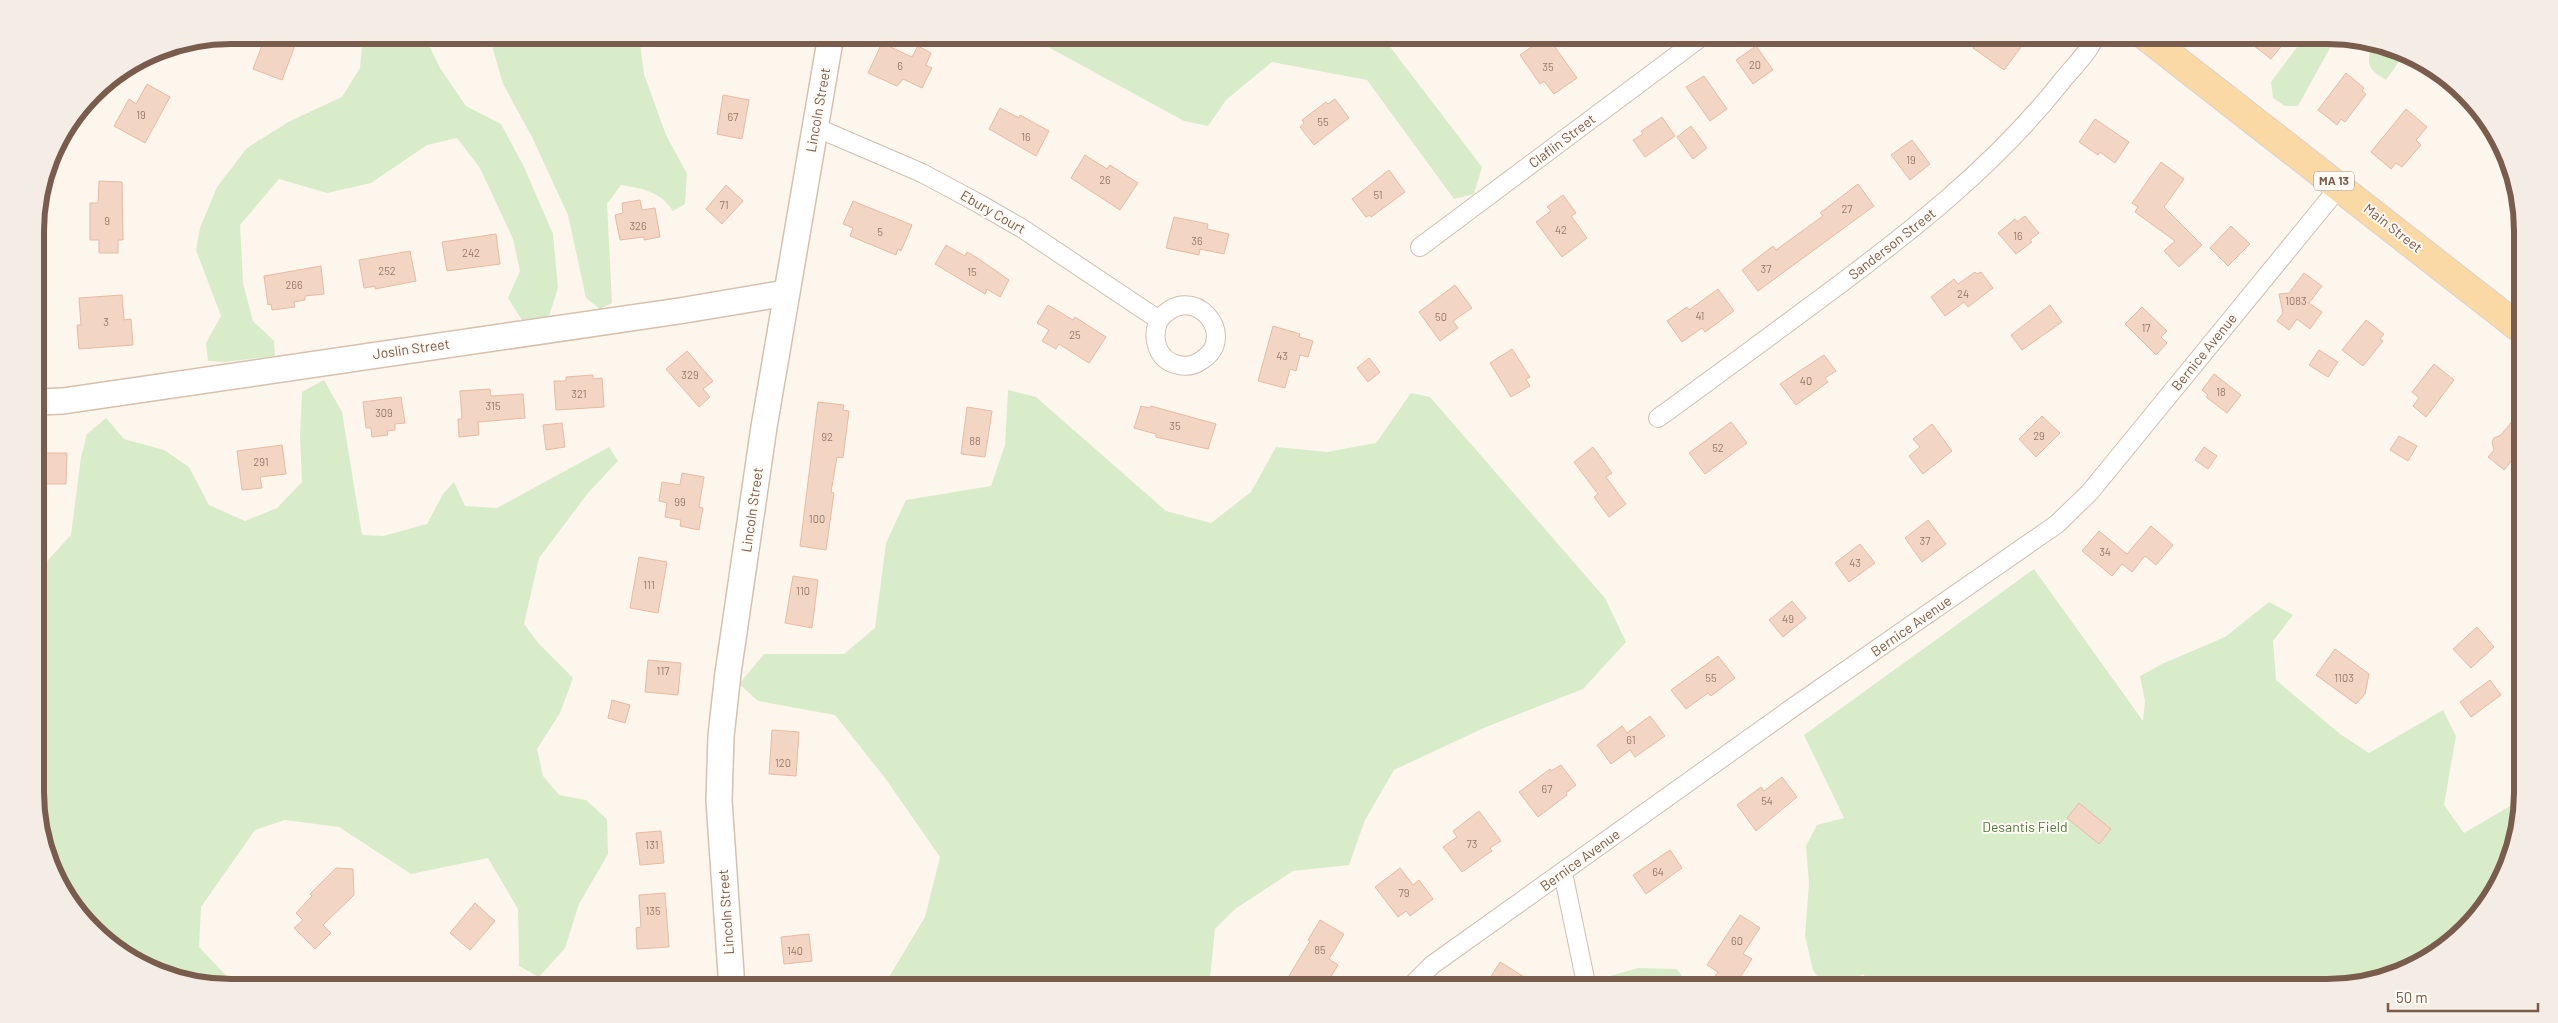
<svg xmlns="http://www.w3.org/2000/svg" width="2558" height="1023" font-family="Barlow,sans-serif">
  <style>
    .green { fill: #d8ecc9 }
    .building { fill: #f3d5c3; stroke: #e6bba3 }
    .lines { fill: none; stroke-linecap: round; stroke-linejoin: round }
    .street-casing { stroke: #d1beb0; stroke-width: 20 }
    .secondary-casing { stroke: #d6c0b0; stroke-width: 28 }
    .primary-casing { stroke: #dad1cd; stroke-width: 30 }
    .street { stroke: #fff; stroke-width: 18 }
    .secondary { stroke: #fff; stroke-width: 25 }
    .primary { stroke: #fbd9a5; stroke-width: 28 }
    .labels { text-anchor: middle; stroke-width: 4; stroke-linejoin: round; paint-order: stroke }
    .number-label { font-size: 11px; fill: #987a6a }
    .shield { fill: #fffaf3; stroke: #a28b7f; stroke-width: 1 }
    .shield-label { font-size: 12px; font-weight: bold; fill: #7a5c4d }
    .street-label { font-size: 14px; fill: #7a5c4d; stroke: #fffaf3 }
    .park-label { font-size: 14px; fill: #537a41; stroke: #fffaf3 }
    .rim { fill: none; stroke: #7a5c4d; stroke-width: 6 }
  </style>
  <rect width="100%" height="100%" fill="#fdf6ec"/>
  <g class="green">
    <polygon points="363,35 424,35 440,68 466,106 501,124 524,167 553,234 558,288 549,316 522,320 508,298 520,271 513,239 480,168 457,138 427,145 371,183 327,193 279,179 240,225 243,283 253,321 274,341 275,356 224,362 208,361 206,343 221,316 196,250 200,228 217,187 247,148 290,121 342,97 360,68"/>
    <path d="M 489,35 L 639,35 L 644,74 L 666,135 L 687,174 L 685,204 L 673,211 C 661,192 642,188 621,185 L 607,204 L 612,303 L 600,309 L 586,298 L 568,215 L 532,137 L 503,84 Z"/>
    <polygon points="1026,35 1381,35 1482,167 1474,194 1454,199 1367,80 1272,62 1226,100 1208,126 1184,121"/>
    <polygon points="2306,35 2336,37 2298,106 2285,106 2273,98 2271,82"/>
    <path d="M 2372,42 L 2390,45 L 2405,53 L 2386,80 C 2366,68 2367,64 2372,42 Z"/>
    <polygon points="324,380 342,412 362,535 383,536 427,524 443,494 454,482 465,506 497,508 609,447 618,461 588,493 539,558 524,624 539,644 573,678 560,713 537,749 543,776 559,795 586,800 607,819 608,854 579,904 565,948 539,977 519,966 518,909 488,858 411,874 339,827 285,820 255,830 201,907 199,947 238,988 168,978 122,955 83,921 55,879 39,830 37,572 71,535 81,457 87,434 106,418 124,439 164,450 189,467 209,505 245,521 277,508 302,482 300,437 302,392"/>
    <polygon points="1008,390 1036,397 1166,511 1211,523 1251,492 1276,447 1327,452 1376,443 1411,393 1430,397 1605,598 1626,642 1583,689 1486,727 1394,770 1365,820 1349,865 1293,871 1235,909 1215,929 1209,988 875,988 886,982 925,917 940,857 885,778 835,715 758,701 739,684 764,654 844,654 875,628 886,543 906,500 991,486 1005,445"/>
    <polygon points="2034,569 2143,721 2145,701 2140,676 2162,664 2225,637 2269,602 2293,615 2273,641 2276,680 2340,734 2369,753 2443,710 2456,736 2444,805 2464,833 2522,799 2513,855 2483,911 2446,948 2390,978 2340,988 1877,988 1863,974 1837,988 1826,988 1813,970 1805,936 1809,883 1806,846 1817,825 1844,818 1804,735"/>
    <polygon points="1638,968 1677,969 1690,988 1608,988 1610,976"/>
  </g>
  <g class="building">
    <polygon points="266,35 299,35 282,80 253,69"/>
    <polygon points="1982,35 2004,35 2021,47 2004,70 1973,48"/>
    <polygon points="2240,35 2290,35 2271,59"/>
    <polygon points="1547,36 1577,78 1554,94 1544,81 1540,84 1520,55"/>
    <polygon points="882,43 912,57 918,46 931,53 926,65 932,68 922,88 903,79 897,86 868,73"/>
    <polygon points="1756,46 1773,70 1753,84 1736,60"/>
    <polygon points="2346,73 2364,88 2362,91 2366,94 2345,122 2341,119 2337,125 2318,110"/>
    <polygon points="1704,76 1727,109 1710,121 1686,87"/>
    <polygon points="147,84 170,97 145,143 114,126 129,99 136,104"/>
    <polygon points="723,95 749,100 742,139 717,134"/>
    <polygon points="1335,99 1349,118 1314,145 1300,127 1304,123 1302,120 1326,102 1328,104"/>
    <polygon points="1000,108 1019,118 1020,115 1049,131 1036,156 989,129"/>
    <polygon points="2406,109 2427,127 2416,140 2421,145 2402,167 2396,163 2391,169 2371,152"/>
    <polygon points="1662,117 1675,136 1645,157 1633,140 1643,134 1641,131"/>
    <polygon points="2095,119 2129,142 2115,163 2100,152 2098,155 2079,142"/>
    <polygon points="1691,126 1707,148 1693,159 1677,137"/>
    <polygon points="1912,140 1930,164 1910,180 1891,155"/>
    <polygon points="1085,155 1107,169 1110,165 1138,183 1120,210 1071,178"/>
    <polygon points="2161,162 2184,179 2164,207 2202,245 2179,267 2164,251 2175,241 2135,212 2138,207 2132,203"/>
    <polygon points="1389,170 1405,192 1371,217 1370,215 1366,217 1352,199"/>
    <polygon points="99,181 122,182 123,240 118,240 118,253 99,253 99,240 90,240 90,203 98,203"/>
    <polygon points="1858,184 1874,206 1758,291 1742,270 1773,246 1776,250 1823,216 1820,213"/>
    <polygon points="726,185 743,201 722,224 706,209"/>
    <polygon points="1563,195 1576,213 1571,216 1587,238 1562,257 1536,222 1551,211 1547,207"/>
    <polygon points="640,200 642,210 655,208 660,237 644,240 644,237 620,240 615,215 623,213 622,203"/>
    <polygon points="853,201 912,225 901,251 898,249 896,255 850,236 853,228 843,224"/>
    <polygon points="2025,216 2039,233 2030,240 2032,242 2016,254 1998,233 2015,219 2017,222"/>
    <polygon points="1174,217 1208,224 1207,229 1229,234 1224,254 1200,249 1199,255 1166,248"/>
    <polygon points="2231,226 2250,244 2228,266 2210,248"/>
    <polygon points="496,234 500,264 447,271 442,242"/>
    <polygon points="946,245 965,256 967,252 979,259 1009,280 1000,297 987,289 985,294 935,264"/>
    <polygon points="410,251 416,281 375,289 375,286 364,288 359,260"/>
    <polygon points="321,266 324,294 305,296 305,300 294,302 295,307 272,310 271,304 268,305 264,276"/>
    <polygon points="1975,272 1977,274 1981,272 1993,288 1968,307 1964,302 1945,316 1931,297 1954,279 1958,284"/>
    <polygon points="2304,273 2322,286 2309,303 2322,312 2310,329 2297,319 2289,330 2277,321 2283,313 2279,294 2289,293"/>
    <polygon points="1455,285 1472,308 1453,321 1458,328 1440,341 1419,312"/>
    <polygon points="1718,289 1734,311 1705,332 1702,328 1682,342 1667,321 1687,307 1689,310"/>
    <polygon points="122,295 124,320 131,319 133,345 79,349 77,325 81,325 79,298"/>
    <polygon points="1048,305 1073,320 1075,317 1106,337 1089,363 1059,344 1056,349 1042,341 1049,330 1037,323"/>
    <polygon points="2050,305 2062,322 2022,350 2011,335"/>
    <polygon points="2142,307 2167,331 2161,337 2167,343 2156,355 2125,324"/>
    <polygon points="2366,320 2384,334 2380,339 2383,341 2363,366 2342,350"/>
    <polygon points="1273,326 1300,334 1299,337 1313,341 1308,357 1300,355 1296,371 1290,369 1285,388 1258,381"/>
    <polygon points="1512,349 1530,377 1526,379 1530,386 1511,397 1490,363"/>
    <polygon points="2319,350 2338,362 2328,377 2309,365"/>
    <polygon points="687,351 713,381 703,389 710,397 699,407 666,369"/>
    <polygon points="1824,355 1836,371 1825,378 1828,382 1796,405 1780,384"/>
    <polygon points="1369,358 1380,372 1368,382 1357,368"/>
    <polygon points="2434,364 2454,380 2426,417 2413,406 2419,398 2412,392"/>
    <polygon points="2214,374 2241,395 2227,413 2206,397 2208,395 2202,390"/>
    <polygon points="593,375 593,379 602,378 604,407 556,410 554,381 566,381 566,377"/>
    <polygon points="490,389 491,396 523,394 525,418 478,422 479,435 459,437 458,419 462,419 460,391"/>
    <polygon points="401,397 405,423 395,424 395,430 387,431 388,435 372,437 371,428 366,428 363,402"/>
    <polygon points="818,402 844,405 843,410 849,411 843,458 837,457 831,492 834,493 826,550 800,546"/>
    <polygon points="1141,406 1150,408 1151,406 1216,424 1208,449 1156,437 1156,434 1134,428"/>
    <polygon points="967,407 992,411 985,457 961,454"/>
    <polygon points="2522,409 2522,448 2504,470 2488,457 2494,450 2492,442 2494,438 2501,435"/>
    <polygon points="2042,416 2060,433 2036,457 2019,439"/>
    <polygon points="1731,422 1747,443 1705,474 1689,453"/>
    <polygon points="562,423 565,447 546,450 543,425"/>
    <polygon points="1932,424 1952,451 1923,474 1909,456 1920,447 1913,439"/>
    <polygon points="2399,436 2417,446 2408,461 2390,450"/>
    <polygon points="282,445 286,474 260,477 262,488 242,490 237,451"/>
    <polygon points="1593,447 1612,473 1606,477 1626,504 1609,517 1594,497 1598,494 1574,462"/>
    <polygon points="2204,447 2217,456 2208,469 2195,460"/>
    <polygon points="37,453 67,453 66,484 37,484"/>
    <polygon points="682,473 704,477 699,507 703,508 699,530 680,526 681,520 665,517 667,503 659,501 662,482 680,485"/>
    <polygon points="1928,520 1946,544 1922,562 1905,538"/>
    <polygon points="2151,526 2173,545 2156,565 2145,556 2132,572 2122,564 2112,576 2082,551 2099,531 2127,554"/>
    <polygon points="1860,544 1875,563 1849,582 1835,563"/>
    <polygon points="639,557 667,562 658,613 630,608"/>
    <polygon points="793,576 818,580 812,628 785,623"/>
    <polygon points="1792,601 1806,618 1783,637 1769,620"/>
    <polygon points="2477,627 2494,647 2471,668 2453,649"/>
    <polygon points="2335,649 2369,674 2365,694 2356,704 2316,675"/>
    <polygon points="1718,656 1735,678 1711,696 1708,693 1686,709 1671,690"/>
    <polygon points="648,660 681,663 678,695 645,692"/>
    <polygon points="2490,680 2501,695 2471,717 2460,702"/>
    <polygon points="612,700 630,705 625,723 608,718"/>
    <polygon points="1650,716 1665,736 1635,757 1630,750 1611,764 1597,745 1622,726 1627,733"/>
    <polygon points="772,730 799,732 796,776 769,774"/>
    <polygon points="1561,765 1576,785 1566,793 1567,795 1538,817 1519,792 1550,769 1551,771"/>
    <polygon points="1782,777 1797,797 1756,831 1737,805 1761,787 1764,791"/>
    <polygon points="2079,803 2111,829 2099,844 2067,818"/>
    <polygon points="1479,811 1501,841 1490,848 1492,851 1462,872 1443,847 1457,837 1453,831"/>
    <polygon points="661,831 664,863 640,865 636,833"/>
    <polygon points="1670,850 1682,868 1646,894 1633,875"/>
    <polygon points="336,868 353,869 354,895 323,925 331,933 315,949 294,928 303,920 296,913 312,896 310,894"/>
    <polygon points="1400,868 1413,885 1419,880 1433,899 1410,916 1406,911 1398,917 1375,887"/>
    <polygon points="665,893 669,947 637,949 636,928 641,927 639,895"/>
    <polygon points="475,903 495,921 470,950 450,933"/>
    <polygon points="1740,915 1760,928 1743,954 1752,959 1733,988 1722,988 1712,981 1718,972 1707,965"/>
    <polygon points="1320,920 1344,934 1329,959 1338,965 1324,988 1297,988 1286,981 1310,941 1308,940"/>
    <polygon points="809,934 812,961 784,964 781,937"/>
    <polygon points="1500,962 1542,988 1484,988"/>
  </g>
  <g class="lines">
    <g class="street-casing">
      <g id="street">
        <path d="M 815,127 L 922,173 L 978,203 L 1023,229 L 1159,320 C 1151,338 1157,361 1179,365 C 1187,367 1195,365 1202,360 C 1240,336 1192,278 1159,320"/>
        <polyline points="1420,247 1704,35"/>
        <path d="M 1658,418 C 1712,379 1766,339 1820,299 C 1908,234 1994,167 2062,81 C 2072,68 2091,51 2095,35"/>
        <polyline points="1563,873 1587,988"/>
        <polyline points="1409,988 1432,965 1795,706 2057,524 2090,492 2340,186"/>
      </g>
    </g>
    <g class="secondary-casing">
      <g id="secondary">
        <polyline points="36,402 63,401 679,311 786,293"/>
        <polyline points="732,988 719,801 721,736 728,673 764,427 831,35"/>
      </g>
    </g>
    <g class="primary-casing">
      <polyline id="primary" points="2144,35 2522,330"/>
    </g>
    <use href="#street" class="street"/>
    <use href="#secondary" class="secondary"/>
    <use href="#primary" class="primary"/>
  </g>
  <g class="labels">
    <g class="number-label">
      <text x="1755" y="69">20</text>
      <text x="900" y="70">6</text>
      <text x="1548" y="71">35</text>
      <text x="141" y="119">19</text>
      <text x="733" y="121">67</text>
      <text x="1323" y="126">55</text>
      <text x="1026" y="141">16</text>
      <text x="1911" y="164">19</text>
      <text x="1105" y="184">26</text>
      <text x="1378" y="199">51</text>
      <text x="724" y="209">71</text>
      <text x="1847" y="213">27</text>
      <text x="107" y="225">9</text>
      <text x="638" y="230">326</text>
      <text x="1561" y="234">42</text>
      <text x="880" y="236">5</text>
      <text x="2018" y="240">16</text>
      <text x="1197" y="245">36</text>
      <text x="471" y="257">242</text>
      <text x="1766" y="273">37</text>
      <text x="387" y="275">252</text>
      <text x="972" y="276">15</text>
      <text x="294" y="289">266</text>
      <text x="1963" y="298">24</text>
      <text x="2296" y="305">1083</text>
      <text x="1700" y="320">41</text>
      <text x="1441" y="321">50</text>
      <text x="106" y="326">3</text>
      <text x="2146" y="332">17</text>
      <text x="1075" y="339">25</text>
      <text x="1282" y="360">43</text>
      <text x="690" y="379">329</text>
      <text x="1806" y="385">40</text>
      <text x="2221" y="396">18</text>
      <text x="579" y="398">321</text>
      <text x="493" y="410">315</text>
      <text x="384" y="417">309</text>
      <text x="1175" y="430">35</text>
      <text x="2039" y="440">29</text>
      <text x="827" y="441">92</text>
      <text x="975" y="445">88</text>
      <text x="1718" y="452">52</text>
      <text x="261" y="466">291</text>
      <text x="680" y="506">99</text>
      <text x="817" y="523">100</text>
      <text x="1925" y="545">37</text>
      <text x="2105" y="556">34</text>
      <text x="1855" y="567">43</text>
      <text x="649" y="589">111</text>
      <text x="803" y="595">110</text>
      <text x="1788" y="623">49</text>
      <text x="663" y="675">117</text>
      <text x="1711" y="682">55</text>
      <text x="2344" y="682">1103</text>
      <text x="1631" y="744">61</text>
      <text x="783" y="767">120</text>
      <text x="1547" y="793">67</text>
      <text x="1767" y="805">54</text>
      <text x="1472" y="848">73</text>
      <text x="652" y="849">131</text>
      <text x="1658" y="876">64</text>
      <text x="1404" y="897">79</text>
      <text x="653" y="915">135</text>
      <text x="1737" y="945">60</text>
      <text x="1320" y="954">85</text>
      <text x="795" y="955">140</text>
    </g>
    <rect class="shield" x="2314" y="171.5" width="40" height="19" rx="4"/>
    <g class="shield-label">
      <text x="2334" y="185">MA 13</text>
    </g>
    <g class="street-label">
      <text transform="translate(818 110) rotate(-80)" y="5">Lincoln Street</text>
      <text transform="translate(1562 141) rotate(-37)" y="5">Claflin Street</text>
      <text transform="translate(993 212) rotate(30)" y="5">Ebury Court</text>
      <text transform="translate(2393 228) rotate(38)" y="5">Main Street</text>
      <text transform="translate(1892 244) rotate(-38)" y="5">Sanderson Street</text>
      <text transform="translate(411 349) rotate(-8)" y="5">Joslin Street</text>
      <text transform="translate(2204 352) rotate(-51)" y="5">Bernice Avenue</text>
      <text transform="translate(752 510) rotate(-82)" y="5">Lincoln Street</text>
      <text transform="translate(1911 626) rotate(-35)" y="5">Bernice Avenue</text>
      <text transform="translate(1580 860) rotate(-36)" y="5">Bernice Avenue</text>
      <text transform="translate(726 912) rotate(-94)" y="5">Lincoln Street</text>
    </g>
    <g class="park-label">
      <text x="2025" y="832">Desantis Field</text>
    </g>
  </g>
  <path d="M0 0H2558V1023H0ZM231 44H2327A187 187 0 0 1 2514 231V792A187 187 0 0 1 2327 979H231A187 187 0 0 1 44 792V231A187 187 0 0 1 231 44Z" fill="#f4ede6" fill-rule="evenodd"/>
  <path class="rim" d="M231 44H2327A187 187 0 0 1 2514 231V792A187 187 0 0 1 2327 979H231A187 187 0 0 1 44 792V231A187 187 0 0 1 231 44Z"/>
  <path d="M2388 1003v8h150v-8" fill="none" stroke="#7a5c4d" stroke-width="2.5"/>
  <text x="2396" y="1003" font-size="15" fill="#7a5c4d" stroke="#fffaf3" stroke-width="4" paint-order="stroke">50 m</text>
</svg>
